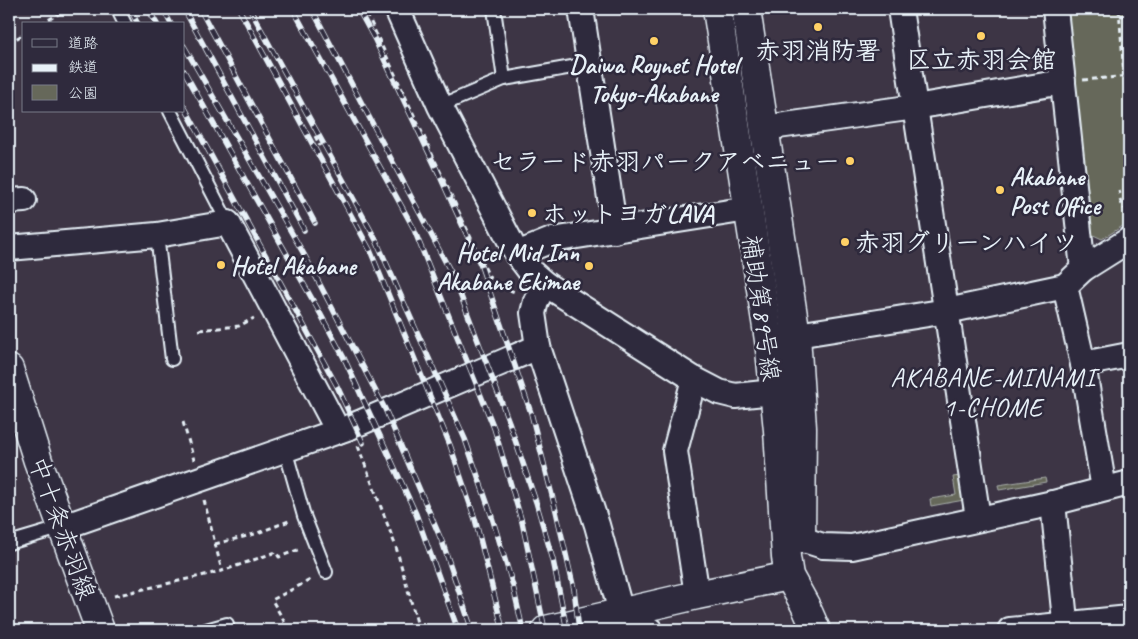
<svg xmlns="http://www.w3.org/2000/svg" width="1138" height="639" font-family="Caveat,'Klee One',sans-serif">
  <style>
    .green { fill: #66685a; stroke: #a7aca9 }
    .lines { fill: none; stroke-linecap: round; stroke-linejoin: round }
    .lane-casing { stroke: #e8f1f8; stroke-width: 16 }
    .street-casing { stroke: #e8f1f8; stroke-width: 28 }
    .secondary-casing { stroke: #e8f1f8; stroke-width: 31 }
    .path { stroke: #e8f1f8; stroke-width: 3; stroke-dasharray: 5 4; stroke-linecap: butt }
    .lane { stroke: #2f2a3d; stroke-width: 12 }
    .street { stroke: #2f2a3d; stroke-width: 24 }
    .secondary { stroke: #2f2a3d; stroke-width: 28 }
    .rail-casing { stroke: #e8f1f8; stroke-width: 5.5 }
    .rail { stroke: #2f2a3d; stroke-width: 4; stroke-dasharray: 11; stroke-linecap: butt }
    .poi-dot { fill: #ffd166; stroke: #2f2a3d; stroke-width: 2 }
    .labels { text-anchor: middle; stroke-width: 5; stroke-linejoin: round; paint-order: stroke }
    .poi-label { font-size: 25px; font-weight: bold; fill: #e8f1f8; stroke: #2f2a3d; text-anchor: start }
    .street-label { font-size: 25px; fill: #e8f1f8; stroke: #2f2a3d }
    .neighbourhood-label { font-size: 26px; letter-spacing: 1px; fill: #e8f1f8; stroke: #2f2a3d }
  </style>
  <rect width="100%" height="100%" fill="#3d3545"/>
  <filter id="ink" filterUnits="userSpaceOnUse"><feTurbulence type="fractalNoise" baseFrequency=".02" numOctaves="2"/><feDisplacementMap in="SourceGraphic" scale="10" xChannelSelector="R" yChannelSelector="G"/><feConvolveMatrix kernelMatrix="1 2 1 2 8 2 1 2 1" color-interpolation-filters="sRGB"/></filter>
  <g filter="url(#ink)">
    <g class="green">
      <polygon points="1064,9 1129,9 1129,222 1102,239 1089,233"/>
      <polygon points="960,476 964,500 931,506 930,499 956,495 953,477"/>
      <polygon points="1045,478 1046,482 999,490 998,485"/>
    </g>
    <g class="lines">
      <g class="lane-casing">
        <g id="lane">
          <polyline points="494,9 504,79"/>
          <polyline points="120,14 125,24"/>
          <polyline points="440,106 504,79 589,64"/>
          <polyline points="170,111 228,223"/>
          <polyline points="157,235 172,359"/>
          <polyline points="285,449 304,516 326,572"/>
          <polyline points="9,543 63,527"/>
          <polyline points="206,630 227,624"/>
        </g>
      </g>
      <g class="street-casing">
        <g id="street">
          <polyline points="397,9 440,106 517,254 530,271 545,284 694,379 719,392 735,396 792,390"/>
          <polyline points="581,9 615,231"/>
          <polyline points="900,9 978,518"/>
          <polyline points="1055,9 1083,269"/>
          <polyline points="764,128 915,107 1063,82"/>
          <polyline points="9,201 24,200"/>
          <polyline points="9,248 157,235 228,223 338,431"/>
          <polyline points="517,254 552,240 748,209"/>
          <polyline points="545,284 536,301 533,313 538,347 597,525 626,630"/>
          <polyline points="1065,286 1083,364"/>
          <polyline points="778,338 947,311 1065,286 1083,269 1129,240"/>
          <polyline points="694,379 675,451 697,595"/>
          <polyline points="1104,489 1083,364 1129,355"/>
          <polyline points="1053,503 1066,630"/>
          <polyline points="63,527 350,427 538,347"/>
          <polyline points="801,539 823,546 852,547 1053,503 1129,483"/>
          <polyline points="622,612 650,630"/>
          <polyline points="1010,630 1129,618"/>
        </g>
      </g>
      <g class="secondary-casing">
        <g id="secondary">
          <polyline points="717,9 769,340 778,430 786,557 789,576 805,605 816,630"/>
          <polyline points="746,9 796,335 802,428 801,539"/>
          <polyline points="9,369 38,461 100,630"/>
          <polyline points="546,630 697,595 789,576"/>
        </g>
      </g>
      <g class="path">
        <polyline points="1119,9 1127,114 1129,114"/>
        <polyline points="367,14 492,283 517,293"/>
        <polyline points="1120,16 1129,15"/>
        <polyline points="41,24 67,9"/>
        <polyline points="9,43 24,34"/>
        <polyline points="1083,80 1129,76"/>
        <polyline points="315,136 320,146"/>
        <polyline points="1118,193 1121,192"/>
        <polyline points="1120,200 1124,209"/>
        <polyline points="199,330 239,326 254,318"/>
        <polyline points="183,422 194,460"/>
        <polyline points="358,446 396,547 419,630"/>
        <polyline points="204,500 222,571"/>
        <polyline points="215,544 255,534 289,521"/>
        <polyline points="114,596 222,571 276,552 279,557 300,549"/>
        <polyline points="289,630 272,600 312,579"/>
      </g>
      <use href="#lane" class="lane"/>
      <use href="#street" class="street"/>
      <use href="#secondary" class="secondary"/>
      <g class="rail-casing">
        <g id="rail">
          <polyline points="130,9 138,24"/>
          <polyline points="148,9 157,24"/>
          <polyline points="163,9 171,24"/>
          <polyline points="184,9 304,230"/>
          <polyline points="200,9 315,223"/>
          <polyline points="239,9 370,250 450,445 475,519 503,630"/>
          <polyline points="250,9 376,240 465,439 491,514 513,586 523,630"/>
          <polyline points="293,9 413,227 494,428 522,522 545,630"/>
          <polyline points="312,9 454,278 509,422 536,502 553,560 567,630"/>
          <polyline points="358,9 375,40 438,172 481,266 531,413 556,511 574,589 579,630"/>
          <polyline points="184,46 305,256 385,409 443,544 472,630"/>
          <polyline points="184,71 320,313 344,358 416,514 458,630"/>
          <polyline points="184,106 337,386 363,443"/>
        </g>
      </g>
      <use href="#rail" class="rail"/>
    </g>
  </g>
  <g class="poi-dot">
    <circle cx="818" cy="27" r="5"/>
    <circle cx="981" cy="36" r="5"/>
    <circle cx="654" cy="41" r="5"/>
    <circle cx="850" cy="161" r="5"/>
    <circle cx="1000" cy="190" r="5"/>
    <circle cx="532" cy="213" r="5"/>
    <circle cx="845" cy="242" r="5"/>
    <circle cx="221" cy="265" r="5"/>
    <circle cx="589" cy="266" r="5"/>
  </g>
  <g class="labels">
    <g class="poi-label">
      <text x="818" y="59" text-anchor="middle">赤羽消防署</text>
      <text x="981" y="68" text-anchor="middle">区立赤羽会館</text>
      <text x="654" y="73" text-anchor="middle">Daiwa Roynet Hotel<tspan x="654" dy="29">Tokyo-Akabane</tspan></text>
      <text x="840" y="170" text-anchor="end">セラード赤羽パークアベニュー</text>
      <text x="1010" y="185">Akabane<tspan x="1010" dy="29">Post Office</tspan></text>
      <text x="542" y="222">ホットヨガLAVA</text>
      <text x="855" y="251">赤羽グリーンハイツ</text>
      <text x="579" y="261" text-anchor="end">Hotel Mid Inn<tspan x="579" dy="29">Akabane Ekimae</tspan></text>
      <text x="231" y="274">Hotel Akabane</text>
    </g>
    <g class="street-label">
      <text transform="translate(762 308) rotate(82)" y="9">補助第89号線</text>
      <text transform="translate(63 528) rotate(70)" y="9">中十条赤羽線</text>
    </g>
    <g class="neighbourhood-label">
      <text x="993" y="386">AKABANE-MINAMI<tspan x="993" dy="30">1-CHOME</tspan></text>
    </g>
  </g>
  <rect width="1138" height="639" fill="none" stroke="#2f2a3d" stroke-width="30"/>
  <rect x="15" y="15" width="1108" height="609" fill="none" stroke="#e8f1f8" stroke-width="2" filter="url(#ink)"/>
  <rect x="22" y="22" width="162" height="90" fill="#2f2a3d" stroke="#797a88"/>
  <rect x="32" y="39" width="25" height="8" fill="#2f2a3d" stroke="#797a88"/>
  <text x="68" y="48" font-size="15" fill="#e8f1f8">道路</text>
  <rect x="32" y="64" width="25" height="8" fill="#e8f1f8" stroke="#797a88"/>
  <text x="68" y="72" font-size="15" fill="#e8f1f8">鉄道</text>
  <rect x="32" y="85" width="25" height="15" fill="#66685a" stroke="#797a88"/>
  <text x="68" y="98" font-size="15" fill="#e8f1f8">公園</text>
</svg>
